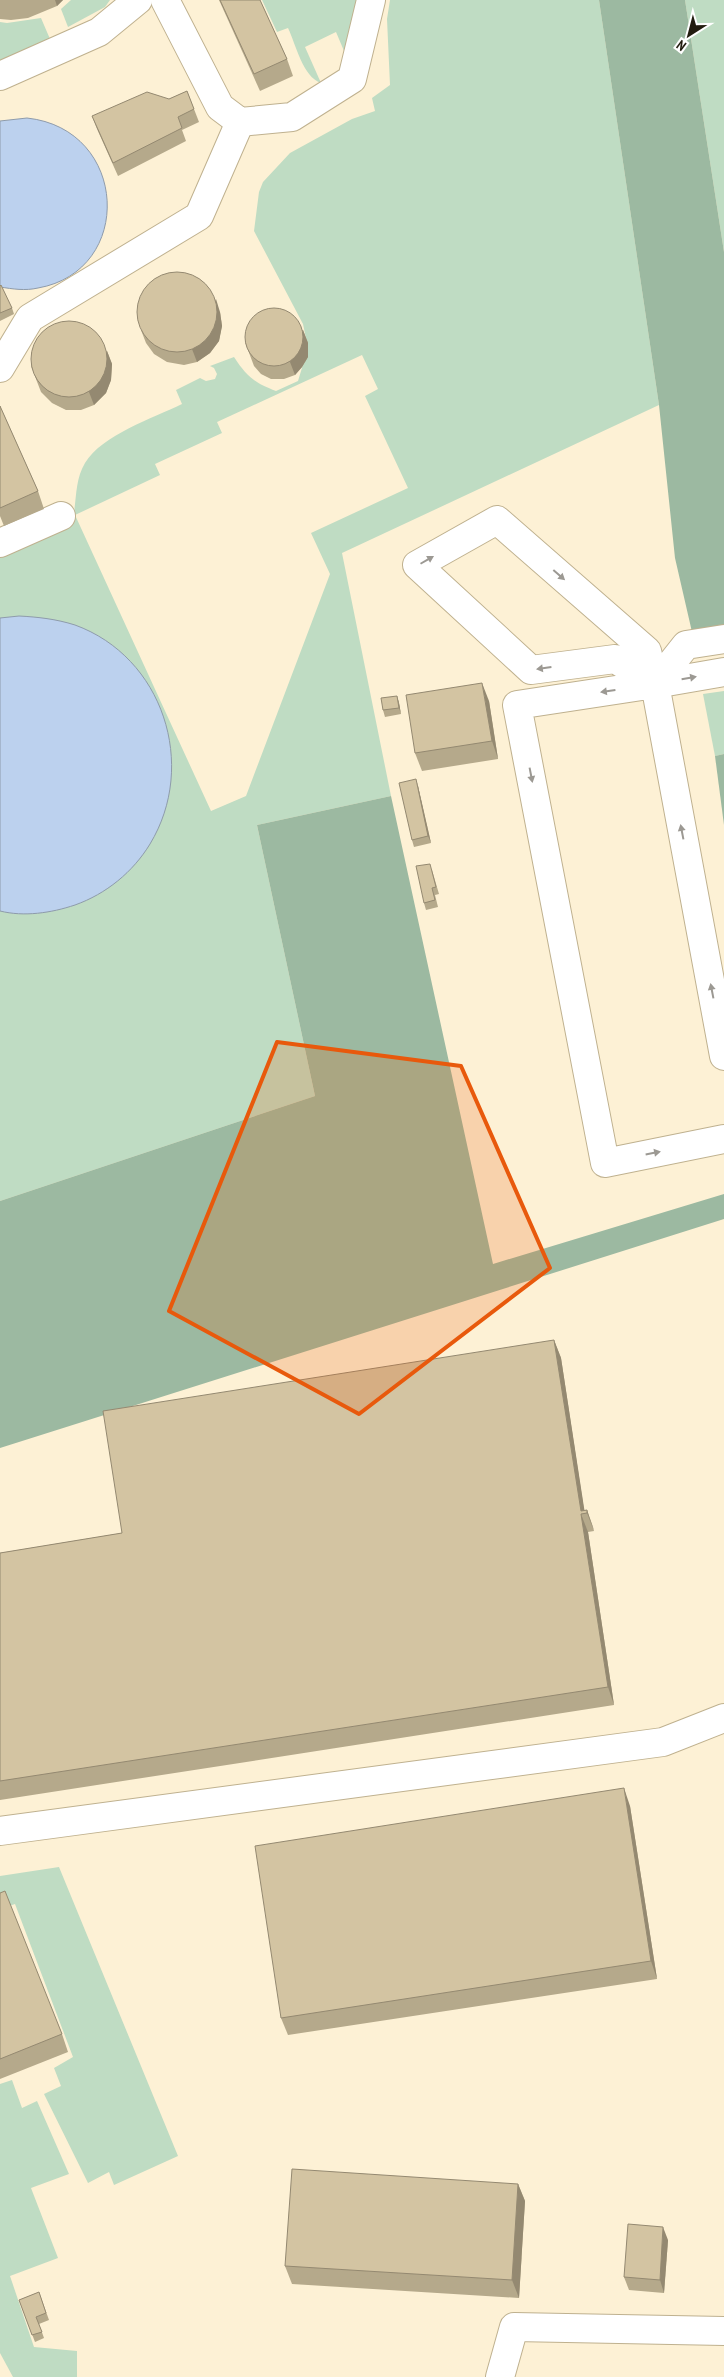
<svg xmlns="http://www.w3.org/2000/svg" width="724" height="2377" font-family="'PT Sans Narrow',sans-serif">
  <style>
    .green { fill: #bfdcc3; fill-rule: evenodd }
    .forest { fill: #9cb9a1 }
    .water { fill: #bcd1ee; stroke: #8e9bab }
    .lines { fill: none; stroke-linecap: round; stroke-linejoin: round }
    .minor-casing { stroke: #bfb18f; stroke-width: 30 }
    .minor { stroke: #fff; stroke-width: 28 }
    .wall { fill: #b5a98b }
    .shaded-wall { fill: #948971 }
    .building { fill: #d3c4a2; stroke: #948971 }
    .oneway { fill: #9c9993 }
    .marked { fill: #e8590c; fill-opacity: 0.2; stroke: #e8590c; stroke-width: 4; stroke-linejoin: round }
  </style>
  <rect width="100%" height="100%" fill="#fdf1d5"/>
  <g class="green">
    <polygon points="71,0 110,0 105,7 68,27 61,9"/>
    <path d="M 262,0 L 367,0 L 347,58 L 336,32 L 305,47 L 321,83 C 303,77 296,45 288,28 L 277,32 Z"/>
    <path d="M 390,0 L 599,0 L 659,405 L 342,553 L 391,796 L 257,825 L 315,1096 L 0,1201 L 0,557 L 72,523 C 77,504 74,481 85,463 C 102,435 153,418 182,404 L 176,390 L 200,378 L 206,381 L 215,379 L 217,374 L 214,368 L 210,366 L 234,357 C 247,377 255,383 276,391 L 298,381 L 308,348 L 303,324 L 254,231 L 259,192 L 263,182 L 290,153 L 352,119 L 375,111 L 372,98 L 390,85 L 387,19 ZM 362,355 L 378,389 L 365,396 L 408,488 L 311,533 L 330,574 L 246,796 L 211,811 L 75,515 L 160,475 L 155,464 L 222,433 L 217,422 Z"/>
    <polygon points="685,0 724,0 724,252"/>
    <polygon points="41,18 50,39 0,61 0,22 7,23"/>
    <polygon points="724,691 724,754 715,756 703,694"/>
    <polygon points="59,1867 178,2156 114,2185 109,2172 88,2183 44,2094 61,2086 54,2068 73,2057 15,1904 0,1909 0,1876"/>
    <polygon points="12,2080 22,2108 37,2101 69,2174 31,2188 58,2258 10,2276 34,2347 77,2351 77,2377 13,2377 0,2353 0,2084"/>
  </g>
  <g class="forest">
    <polygon points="599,0 685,0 724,252 724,628 692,632 675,558 659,405"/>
    <polygon points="724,754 724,825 715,756"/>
    <polygon points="391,796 493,1264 724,1194 724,1219 0,1448 0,1201 315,1096 257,825"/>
  </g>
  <g class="water">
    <path d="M 27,118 C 129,129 135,271 38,288 C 25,291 13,289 0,287 L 0,121 Z"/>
    <path d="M 19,616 C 38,617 56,619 75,625 C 163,657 198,765 150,844 C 133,872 106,894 75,905 C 51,913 24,917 0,911 L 0,618 Z"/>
  </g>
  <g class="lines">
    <g class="minor-casing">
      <g id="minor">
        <polyline points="165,0 220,107 240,122 292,117 352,79 371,0"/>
        <polyline points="0,76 99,32 138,0"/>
        <polyline points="0,368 30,318 199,216 240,122"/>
        <polyline points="0,543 61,516"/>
        <polyline points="655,684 647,651 497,520 417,565 531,670 615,659 655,684 724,672"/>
        <polyline points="655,684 686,645 724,639"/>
        <polyline points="724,1056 655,684 517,705 605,1163 724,1139"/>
        <polyline points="0,1831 663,1742 724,1718"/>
        <polyline points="500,2377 514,2327 724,2331"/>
      </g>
    </g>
    <use href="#minor" class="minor"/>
  </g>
  <g class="wall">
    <polygon points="0,0 63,0 57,6 28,18 11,20 0,19"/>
    <polygon points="219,0 260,0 287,59 293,76 260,91"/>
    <polygon points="187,91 199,122 182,130 186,141 118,176 97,129 92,116 169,99"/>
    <polygon points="0,286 12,308 14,314 0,321"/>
    <polygon points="220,312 222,326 219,341 210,353 197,362 184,365 167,362 154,354 146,343 141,330"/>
    <polygon points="303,330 308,343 308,357 302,367 295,375 284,379 271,379 261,374 254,366 245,342"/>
    <polygon points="107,351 112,364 111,380 106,393 94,405 81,410 66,410 52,403 41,392 31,366"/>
    <polygon points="0,406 38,491 44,509 4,526 0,516"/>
    <polygon points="397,696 399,703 401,714 385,717 383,710"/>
    <polygon points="489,701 498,759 422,771 415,753"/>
    <polygon points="418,786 431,843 414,847 412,840"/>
    <polygon points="432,870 439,894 435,895 438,907 426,910 424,903"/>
    <polygon points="554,1340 561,1358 584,1510 587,1510 594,1531 588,1532 614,1705 0,1800 0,1553 122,1533"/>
    <polygon points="630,1806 657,1979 288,2035 281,2018"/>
    <polygon points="0,1893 62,2034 68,2052 0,2079"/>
    <polygon points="518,2184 525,2201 519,2298 292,2284 285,2266"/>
    <polygon points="668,2240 664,2293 629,2290 624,2277"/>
    <polygon points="39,2292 49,2320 39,2324 44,2338 35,2342 19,2300"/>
  </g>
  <g class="shaded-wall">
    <polygon points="55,0 63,0 57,6"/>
    <polygon points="216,299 220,312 222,326 219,341 210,353 197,362 192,349"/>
    <polygon points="303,330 308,343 308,357 302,367 295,375 290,362"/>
    <polygon points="107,351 112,364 111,380 106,393 94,405 89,392"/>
    <polygon points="482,683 489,701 498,759 492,741"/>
    <polygon points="397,696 399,703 401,714 399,708"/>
    <polygon points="416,779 418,786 431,843 428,836"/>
    <polygon points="554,1340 561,1358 585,1514 581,1511"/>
    <polygon points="587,1510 593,1527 594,1531 587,1513"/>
    <polygon points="581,1514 588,1532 614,1705 608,1687"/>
    <polygon points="624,1788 630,1806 657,1979 651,1961"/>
    <polygon points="518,2184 525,2201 519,2298 512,2280"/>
    <polygon points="663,2227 668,2240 664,2293 660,2280"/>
  </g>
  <g class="building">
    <polygon points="220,0 260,0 287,59 254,74"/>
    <polygon points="187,91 194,109 178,117 182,128 113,163 92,116 147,92 169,99"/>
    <circle cx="177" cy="312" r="40"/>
    <polygon points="1,285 12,308 0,313 0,286"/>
    <circle cx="274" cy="337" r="29"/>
    <circle cx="69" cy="359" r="38"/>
    <polygon points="0,406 38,491 0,508"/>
    <polygon points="482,683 492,741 415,753 406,695"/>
    <polygon points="397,696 399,708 383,710 381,698"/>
    <polygon points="416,779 428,836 412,840 399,783"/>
    <polygon points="430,864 436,887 432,888 435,900 424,903 416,866"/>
    <polygon points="554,1340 581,1511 587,1510 587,1513 581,1514 608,1687 0,1781 0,1553 122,1533 103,1411"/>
    <polygon points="624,1788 651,1961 281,2018 255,1846"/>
    <polygon points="5,1891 62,2034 0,2059 0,1893"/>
    <polygon points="292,2169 518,2184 512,2280 285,2266"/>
    <polygon points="628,2224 663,2227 660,2280 624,2277"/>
    <polygon points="39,2292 46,2313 36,2317 42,2332 32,2335 19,2300"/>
  </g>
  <defs><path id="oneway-solid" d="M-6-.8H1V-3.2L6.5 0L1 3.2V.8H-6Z" transform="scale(1.25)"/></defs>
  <g class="oneway">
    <use href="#oneway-solid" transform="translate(427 560) rotate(-30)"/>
    <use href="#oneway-solid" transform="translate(559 575) rotate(41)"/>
    <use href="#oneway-solid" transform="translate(544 668) rotate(172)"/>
    <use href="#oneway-solid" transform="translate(689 678) rotate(-10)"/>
    <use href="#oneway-solid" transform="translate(608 691) rotate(172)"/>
    <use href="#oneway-solid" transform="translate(531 775) rotate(79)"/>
    <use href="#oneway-solid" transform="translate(682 832) rotate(-101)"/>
    <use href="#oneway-solid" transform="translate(712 991) rotate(-101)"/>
    <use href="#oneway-solid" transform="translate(653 1153) rotate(-11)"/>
  </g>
  <path class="marked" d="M 277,1042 L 461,1066 L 550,1268 L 359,1414 L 169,1311 Z"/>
  <g transform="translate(689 35) rotate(216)" stroke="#ffffff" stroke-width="4" paint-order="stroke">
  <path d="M0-4L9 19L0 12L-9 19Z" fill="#221c0f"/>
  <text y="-8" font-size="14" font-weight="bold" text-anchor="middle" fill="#221c0f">N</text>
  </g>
</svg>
